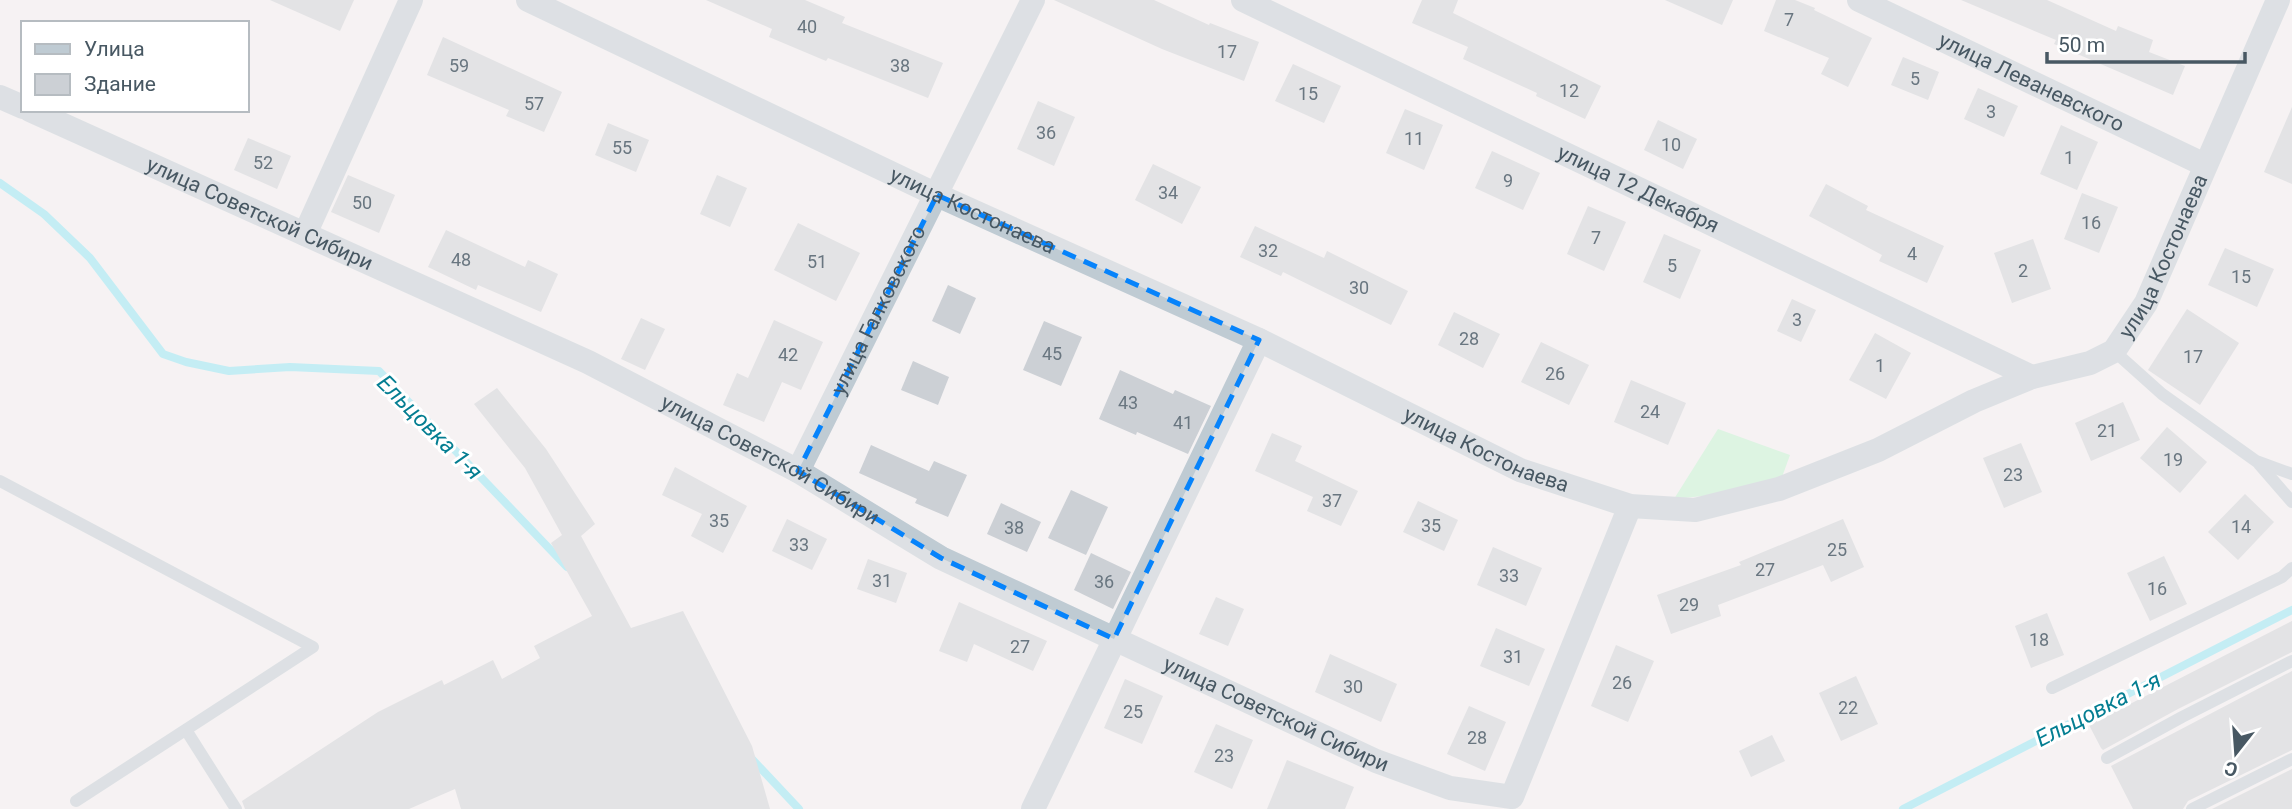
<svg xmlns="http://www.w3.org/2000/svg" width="2292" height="809" font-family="Roboto,sans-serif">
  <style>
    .green { fill: #bef5cf }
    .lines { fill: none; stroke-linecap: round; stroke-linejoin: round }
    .stream { stroke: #87e7f7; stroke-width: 8 }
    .building { fill: #ccd0d5 }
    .service { stroke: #bfcbd3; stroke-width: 12 }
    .minor { stroke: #bfcbd3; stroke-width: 24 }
    .marked { fill: none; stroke: #0683fb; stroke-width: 5; stroke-dasharray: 14 9; stroke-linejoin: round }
    .labels { text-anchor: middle; stroke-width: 6; stroke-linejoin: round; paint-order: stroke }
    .number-label { font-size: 18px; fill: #697680 }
    .street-label { font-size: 21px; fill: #485863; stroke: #fff }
    .water-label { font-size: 23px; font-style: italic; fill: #047e92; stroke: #fff }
  </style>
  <rect width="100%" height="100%" fill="#f5f2f3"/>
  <polygon class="green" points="1718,429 1790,455 1782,477 1732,493 1674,499"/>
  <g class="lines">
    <g class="stream">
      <polyline points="0,183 44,214 90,258 163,354 186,362 229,371 290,367 379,371 567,567"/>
      <polyline points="751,758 799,809"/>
      <polyline points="1903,809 2292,610"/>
    </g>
  </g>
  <g class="building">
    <polygon points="270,0 354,0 340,31"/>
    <polygon points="706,0 805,0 845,17 842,23 943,63 928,98 828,58 826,61 769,37 772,29"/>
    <polygon points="1054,0 1154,0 1209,25 1210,23 1259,42 1244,81 1162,49"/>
    <polygon points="1422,0 1458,0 1453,13 1601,86 1585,119 1536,96 1537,93 1463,59 1468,47 1412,23"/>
    <polygon points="1665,0 1733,0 1722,25"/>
    <polygon points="1776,0 1795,0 1815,8 1814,10 1872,38 1848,87 1821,74 1829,58 1764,31"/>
    <polygon points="1961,0 2047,0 2116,31 2118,26 2153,40 2149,52 2185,66 2173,95 2054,44 2056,40"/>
    <polygon points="443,37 562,92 544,132 506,116 509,110 427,75"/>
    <polygon points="1903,57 1939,72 1928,100 1891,85"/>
    <polygon points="1293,64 1341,86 1324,123 1275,101"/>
    <polygon points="1978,88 2018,106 2004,137 1964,119"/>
    <polygon points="1038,101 1075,117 1054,166 1017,149"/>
    <polygon points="2292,107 2292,184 2264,172"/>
    <polygon points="1405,109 1443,125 1424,170 1386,153"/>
    <polygon points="1658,120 1697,139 1683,169 1644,150"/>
    <polygon points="608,123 649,140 636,172 595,155"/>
    <polygon points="2061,125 2098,142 2077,190 2040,174"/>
    <polygon points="248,138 291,156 277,189 234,170"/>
    <polygon points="1492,151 1540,173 1523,210 1475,188"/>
    <polygon points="1153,164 1201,187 1182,224 1135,200"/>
    <polygon points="348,175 395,195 379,233 331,212"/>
    <polygon points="717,175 747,188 730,227 700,214"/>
    <polygon points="1826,184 1868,206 1866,210 1944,246 1927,283 1879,261 1882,255 1809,216"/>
    <polygon points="2082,193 2118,207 2099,253 2064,239"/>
    <polygon points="1588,206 1626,222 1604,271 1567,254"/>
    <polygon points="798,223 860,253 836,301 774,270"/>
    <polygon points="1255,226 1324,258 1327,251 1408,291 1391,325 1283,272 1281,276 1240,257"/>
    <polygon points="446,230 525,267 528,260 558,274 541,312 478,285 476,290 428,267"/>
    <polygon points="1664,234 1701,250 1680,299 1643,282"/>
    <polygon points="2033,239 2051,289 2012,303 1994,253"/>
    <polygon points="2225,248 2274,269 2257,307 2208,285"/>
    <polygon points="948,285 976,298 960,334 932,321"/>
    <polygon points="1792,299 1816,310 1801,342 1777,331"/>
    <polygon points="2187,309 2239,343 2200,405 2148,370"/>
    <polygon points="1454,312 1500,334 1483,368 1438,345"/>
    <polygon points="641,318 665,329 645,370 621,359"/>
    <polygon points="774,320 823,342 801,390 782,382 764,422 723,405 737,373 748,378"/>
    <polygon points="1044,321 1082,337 1061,386 1023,370"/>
    <polygon points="1875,333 1911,353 1886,399 1849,380"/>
    <polygon points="1541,342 1589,365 1569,405 1521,382"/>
    <polygon points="913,361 949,377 938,405 901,390"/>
    <polygon points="1120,370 1173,394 1175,390 1211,406 1188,454 1137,432 1136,435 1099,419"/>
    <polygon points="1631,380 1686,403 1668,445 1614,422"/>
    <polygon points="497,388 546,449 595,524 581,536 631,628 683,611 752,746 770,809 461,809 455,789 409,809 245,809 242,801 378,712 442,680 444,685 493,660 502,679 540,658 534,646 592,616 551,543 562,535 525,468 474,404"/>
    <polygon points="2123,402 2140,440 2091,461 2075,423"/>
    <polygon points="2167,427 2207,462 2180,493 2140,458"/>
    <polygon points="1272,433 1302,446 1295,461 1358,491 1341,526 1307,511 1313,497 1255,471"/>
    <polygon points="2021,443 2042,492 2004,508 1983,458"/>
    <polygon points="871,445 929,471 934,461 967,475 948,517 915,503 917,499 859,473"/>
    <polygon points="675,467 747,506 723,553 691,536 702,514 662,495"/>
    <polygon points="1071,490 1108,507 1086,555 1048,538"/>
    <polygon points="2245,494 2274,522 2238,560 2208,532"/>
    <polygon points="1418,501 1458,520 1444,551 1403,532"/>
    <polygon points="1001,503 1041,522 1027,552 987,534"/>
    <polygon points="787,519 827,539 812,570 772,551"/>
    <polygon points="1843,519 1864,567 1831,582 1823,565 1718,605 1721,616 1671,634 1657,595 1741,565 1739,562"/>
    <polygon points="1493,547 1542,568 1526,606 1477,585"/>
    <polygon points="1091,553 1131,572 1113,609 1074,590"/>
    <polygon points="2164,556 2187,604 2150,621 2127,573"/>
    <polygon points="868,559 907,573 896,603 857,589"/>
    <polygon points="1216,597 1244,609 1228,646 1199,634"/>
    <polygon points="959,602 1047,641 1033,671 974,644 967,662 939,651"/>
    <polygon points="2047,613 2064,655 2031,668 2015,626"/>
    <polygon points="2292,621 2292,652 2178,709 2103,750 2101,748 2089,725"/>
    <polygon points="1496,628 1545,649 1529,686 1480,666"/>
    <polygon points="1616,645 1654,661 1628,722 1591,706"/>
    <polygon points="1330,654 1397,684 1381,722 1315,692"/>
    <polygon points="2292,671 2292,750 2188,801 2183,809 2133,809 2111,766"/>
    <polygon points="1856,676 1878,724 1841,741 1819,693"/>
    <polygon points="1125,679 1163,696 1142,744 1104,728"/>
    <polygon points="1469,706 1506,722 1485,771 1447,754"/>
    <polygon points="1216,724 1253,740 1232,789 1194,772"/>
    <polygon points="1772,735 1785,761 1751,777 1739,751"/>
    <polygon points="1287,760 1354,787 1345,809 1267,809"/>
    <polygon points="2292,769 2292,809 2212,809"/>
  </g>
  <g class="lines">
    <g class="service">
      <polyline points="2114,351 2162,394 2256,461 2292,474"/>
      <polyline points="2259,464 2292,502"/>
      <polyline points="0,481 313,647 76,801"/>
      <polyline points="2052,688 2282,577 2292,568"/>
      <polyline points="186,730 236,809"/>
      <polyline points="2107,758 2182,717 2292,661"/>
      <polyline points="2192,809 2292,759"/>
    </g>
    <g class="minor">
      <path id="s1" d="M 528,0 L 937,195 L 1259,340 L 1520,470 L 1630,506 L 1695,510 L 1779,489 L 1878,450 L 1974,401 L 2032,377 L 2090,363 L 2114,351 L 2146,303 L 2278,0"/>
      <path id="s2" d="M 1243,0 L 2032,377"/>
      <path id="s3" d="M 1859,0 L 2205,165"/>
      <polyline points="0,97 23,107"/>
      <path id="s4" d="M 30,110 L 588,362 L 798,471 L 941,558 L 1376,761 L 1450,788 L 1512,797 L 1630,506"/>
      <polyline points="305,234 411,0"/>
      <path id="s5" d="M 798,471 L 1033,0"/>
      <polyline points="1033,809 1259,340"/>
    </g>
  </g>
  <path d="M0 0H2292V809H0ZM 937,195 L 1259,340 L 1114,639 L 941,558 L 798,471 Z" fill="#f5f2f3" fill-opacity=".55" fill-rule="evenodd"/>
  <path class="marked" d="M 937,195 L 1259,340 L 1114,639 L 941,558 L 798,471 Z"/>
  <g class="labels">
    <g class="number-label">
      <text x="1789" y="26">7</text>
      <text x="807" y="33">40</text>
      <text x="1227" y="58">17</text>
      <text x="459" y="72">59</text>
      <text x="900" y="72">38</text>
      <text x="1915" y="85">5</text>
      <text x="1569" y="97">12</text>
      <text x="1308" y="100">15</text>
      <text x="534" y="110">57</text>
      <text x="1991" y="118">3</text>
      <text x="1046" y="139">36</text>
      <text x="1414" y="145">11</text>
      <text x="1671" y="151">10</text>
      <text x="622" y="154">55</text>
      <text x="2069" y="164">1</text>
      <text x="263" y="169">52</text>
      <text x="1508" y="187">9</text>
      <text x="1168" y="199">34</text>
      <text x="362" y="209">50</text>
      <text x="2091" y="229">16</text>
      <text x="1596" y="244">7</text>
      <text x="1268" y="257">32</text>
      <text x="1912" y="260">4</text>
      <text x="461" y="266">48</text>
      <text x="817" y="268">51</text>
      <text x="1672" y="272">5</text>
      <text x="2023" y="277">2</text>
      <text x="2241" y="283">15</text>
      <text x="1359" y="294">30</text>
      <text x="1797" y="326">3</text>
      <text x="1469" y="345">28</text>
      <text x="1052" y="360">45</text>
      <text x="788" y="361">42</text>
      <text x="2193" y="363">17</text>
      <text x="1880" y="372">1</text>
      <text x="1555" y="380">26</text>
      <text x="1128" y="409">43</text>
      <text x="1650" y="418">24</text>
      <text x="1183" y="429">41</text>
      <text x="2107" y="437">21</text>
      <text x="2173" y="466">19</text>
      <text x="2013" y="481">23</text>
      <text x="1332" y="507">37</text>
      <text x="719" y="527">35</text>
      <text x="1431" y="532">35</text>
      <text x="2241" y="533">14</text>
      <text x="1014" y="534">38</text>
      <text x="799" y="551">33</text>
      <text x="1837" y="556">25</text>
      <text x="1765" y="576">27</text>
      <text x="1509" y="582">33</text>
      <text x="882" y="587">31</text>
      <text x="1104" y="588">36</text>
      <text x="2157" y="595">16</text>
      <text x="1689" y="611">29</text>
      <text x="2039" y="646">18</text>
      <text x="1020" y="653">27</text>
      <text x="1513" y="663">31</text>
      <text x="1622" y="689">26</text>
      <text x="1353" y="693">30</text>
      <text x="1848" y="714">22</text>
      <text x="1133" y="718">25</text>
      <text x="1477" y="744">28</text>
      <text x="1224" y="762">23</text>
    </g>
    <g class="street-label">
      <text dy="7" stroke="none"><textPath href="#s3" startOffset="191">улица Леваневского</textPath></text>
      <text dy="7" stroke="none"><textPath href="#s2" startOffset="438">улица 12 Декабря</textPath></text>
      <text dy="7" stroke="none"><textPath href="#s1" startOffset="492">улица Костонаева</textPath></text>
      <text dy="7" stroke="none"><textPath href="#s4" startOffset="252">улица Советской Сибири</textPath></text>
      <text dy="7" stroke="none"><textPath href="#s1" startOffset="1836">улица Костонаева</textPath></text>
      <text dy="7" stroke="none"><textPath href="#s5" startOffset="180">улица Галковского</textPath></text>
      <text dy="7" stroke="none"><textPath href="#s1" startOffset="1059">улица Костонаева</textPath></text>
      <text dy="7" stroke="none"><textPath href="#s4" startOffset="819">улица Советской Сибири</textPath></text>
      <text dy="7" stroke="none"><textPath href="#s4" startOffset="1386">улица Советской Сибири</textPath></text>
    </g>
    <g class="water-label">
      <text transform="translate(430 427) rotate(45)" y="8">Ельцовка 1-я</text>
      <text transform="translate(2098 709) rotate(-27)" y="8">Ельцовка 1-я</text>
    </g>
  </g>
  <rect x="21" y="21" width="228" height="91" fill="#ffffff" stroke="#b6bcc1" stroke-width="2"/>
  <rect x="35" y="44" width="35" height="10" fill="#bfcbd3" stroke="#b6bcc1" stroke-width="2"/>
  <text x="84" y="56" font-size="21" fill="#485863">Улица</text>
  <rect x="35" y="74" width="35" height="21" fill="#ccd0d5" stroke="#b6bcc1" stroke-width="2"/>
  <text x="84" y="91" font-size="21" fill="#485863">Здание</text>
  <g transform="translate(2236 753) rotate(197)" stroke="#ffffff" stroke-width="5" paint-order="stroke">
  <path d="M0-5L12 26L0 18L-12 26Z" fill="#485863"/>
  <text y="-10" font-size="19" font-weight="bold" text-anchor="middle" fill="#485863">С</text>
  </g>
  <path d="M2047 52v10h198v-10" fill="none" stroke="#485863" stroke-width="3.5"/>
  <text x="2058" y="52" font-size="21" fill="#485863" stroke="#ffffff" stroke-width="5" paint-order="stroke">50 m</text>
</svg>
